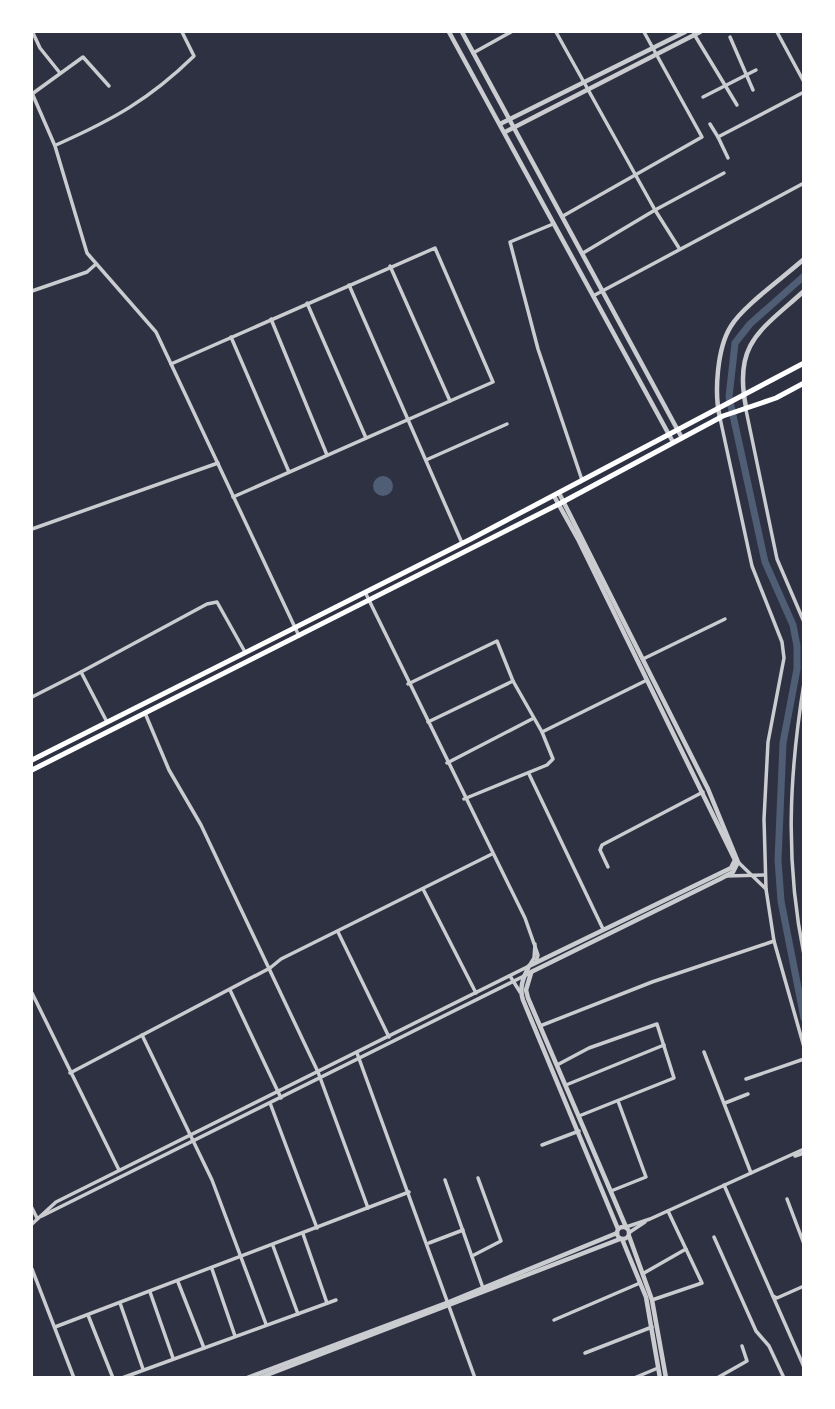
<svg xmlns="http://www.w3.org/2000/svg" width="835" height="1409" font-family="Montserrat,sans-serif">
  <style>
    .water { fill: #4f5d75 }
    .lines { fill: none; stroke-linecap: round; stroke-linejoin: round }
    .canal { stroke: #4f5d75; stroke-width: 7 }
    .minor { stroke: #caccd0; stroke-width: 3.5 }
    .tertiary { stroke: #caccd0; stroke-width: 4.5 }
    .primary { stroke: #fff; stroke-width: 5 }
  </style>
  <rect width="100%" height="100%" fill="#2d3142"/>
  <circle class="water" cx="383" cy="486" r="10"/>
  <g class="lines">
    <polyline class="canal" points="804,276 750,324 735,343 729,397 765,562 793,625 797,646 797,669 783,743 778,860 781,901 804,1018"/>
    <g class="minor">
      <polyline points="556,32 655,210 724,173"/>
      <polyline points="777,32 804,82"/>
      <polyline points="33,33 40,48 60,73"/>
      <polyline points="694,34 737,105"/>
      <polyline points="730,37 753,90"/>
      <polyline points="473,53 511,32"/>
      <polyline points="32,93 55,146 87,253 156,332 299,636"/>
      <polyline points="32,94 83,57 109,86"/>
      <polyline points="703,97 756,70"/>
      <polyline points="710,124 718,137 804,92"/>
      <polyline points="718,137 728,158"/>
      <path d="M 56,145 C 112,120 149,100 194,56 L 182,32"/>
      <polyline points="563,216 702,137 644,32"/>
      <polyline points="553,224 510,242 538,349 582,480"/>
      <polyline points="583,253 655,210 679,248"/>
      <polyline points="390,266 450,401"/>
      <polyline points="349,285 462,543"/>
      <polyline points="32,291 87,272 96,264"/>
      <polyline points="593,296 804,183"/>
      <polyline points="307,303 366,438"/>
      <polyline points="271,319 327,455"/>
      <polyline points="231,337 289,472"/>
      <polyline points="171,364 435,248 493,382 233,497"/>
      <polyline points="746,410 777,559 804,622"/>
      <polyline points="720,418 752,566 782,642 784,658 768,742 764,819 766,889 774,941 804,1047"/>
      <polyline points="426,460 507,424"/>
      <polyline points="32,529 218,463"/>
      <polyline points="365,592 525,918 538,955 536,962"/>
      <polyline points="643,659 725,619"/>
      <path d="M 804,683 C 789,776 785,862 804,955"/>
      <polyline points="408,684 497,641 513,681"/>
      <polyline points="32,697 81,672"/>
      <polyline points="145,713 169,770 201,825 318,1072 368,1208"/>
      <polyline points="107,722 81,672 207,604 217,602 245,652"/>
      <polyline points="428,722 513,681 542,732 553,759 547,765 464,799"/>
      <polyline points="542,732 647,680"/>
      <polyline points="447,763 532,719"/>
      <polyline points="529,774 603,929"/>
      <polyline points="737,861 766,889"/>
      <polyline points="608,867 600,850 602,845 703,792"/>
      <polyline points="726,876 765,875"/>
      <polyline points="423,889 476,993"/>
      <polyline points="338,932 389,1037"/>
      <polyline points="510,976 520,992"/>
      <polyline points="230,990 281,1098"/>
      <polyline points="32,993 119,1170"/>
      <polyline points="540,1026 652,982 774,941"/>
      <polyline points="142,1035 212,1180 266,1324"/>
      <polyline points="704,1052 751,1173"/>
      <polyline points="357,1053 475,1378"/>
      <polyline points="557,1065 589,1048 657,1024 674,1078 579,1116"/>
      <polyline points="70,1073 270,968 281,959 492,854"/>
      <polyline points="746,1079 804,1059"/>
      <polyline points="566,1085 664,1045"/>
      <polyline points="270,1103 317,1228"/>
      <polyline points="725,1103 748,1094"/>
      <polyline points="542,1145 579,1131"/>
      <polyline points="795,1156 804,1153"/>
      <polyline points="445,1180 483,1288"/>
      <polyline points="724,1185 804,1367"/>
      <polyline points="611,1191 646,1177 618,1101"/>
      <polyline points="787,1199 804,1244"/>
      <polyline points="32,1208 37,1218"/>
      <polyline points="42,1216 524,976"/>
      <polyline points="32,1224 56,1202 529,966 534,958 535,944"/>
      <polyline points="626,1227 650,1219 804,1149"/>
      <polyline points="630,1232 645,1222"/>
      <polyline points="303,1234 327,1303"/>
      <polyline points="714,1237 756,1331 769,1346 784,1378"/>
      <polyline points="429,1243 463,1230"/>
      <polyline points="273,1246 298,1314"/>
      <polyline points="472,1256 501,1241 478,1178"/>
      <polyline points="32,1269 74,1378"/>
      <polyline points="212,1269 235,1336"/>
      <polyline points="644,1273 686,1249"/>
      <polyline points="178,1282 204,1348"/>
      <polyline points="150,1292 173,1358"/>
      <polyline points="773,1296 777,1298 804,1286"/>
      <polyline points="652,1300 702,1283 668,1211"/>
      <polyline points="120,1303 143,1369"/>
      <polyline points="88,1315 113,1378"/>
      <polyline points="554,1320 640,1283"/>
      <polyline points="55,1327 409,1192"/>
      <polyline points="585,1353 652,1327"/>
      <polyline points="122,1378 336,1300"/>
      <polyline points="634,1378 658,1368"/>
      <polyline points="717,1378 747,1361 742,1346"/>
    </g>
    <g class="tertiary">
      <polyline points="449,32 673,442"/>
      <polyline points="462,32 682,438"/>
      <polyline points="500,124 685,32"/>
      <polyline points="505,132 700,32"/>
      <path d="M 746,407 C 733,343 761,330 804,291"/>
      <path d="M 720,418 C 714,393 717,348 731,326 C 743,306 784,277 804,259"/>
      <path d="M 554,496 L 579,541 L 735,860 L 731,868 L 529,966 C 523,978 519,988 523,1000 L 618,1229"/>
      <polyline points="531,973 526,990 528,998 626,1227"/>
      <polyline points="525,975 720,879 733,872 738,862 708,789 559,493"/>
      <circle cx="623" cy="1233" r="6"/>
      <polyline points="629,1236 652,1300 666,1378"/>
      <polyline points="622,1239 646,1297 660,1378"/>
      <polyline points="247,1378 449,1302 617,1233"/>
      <polyline points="259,1378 620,1239"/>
    </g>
    <g class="primary">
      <polyline points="32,760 471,539 804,363"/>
      <polyline points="32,770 559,504 723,416 776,398 804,383"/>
    </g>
  </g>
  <rect width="835" height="1409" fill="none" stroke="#ffffff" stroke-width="66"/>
</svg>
